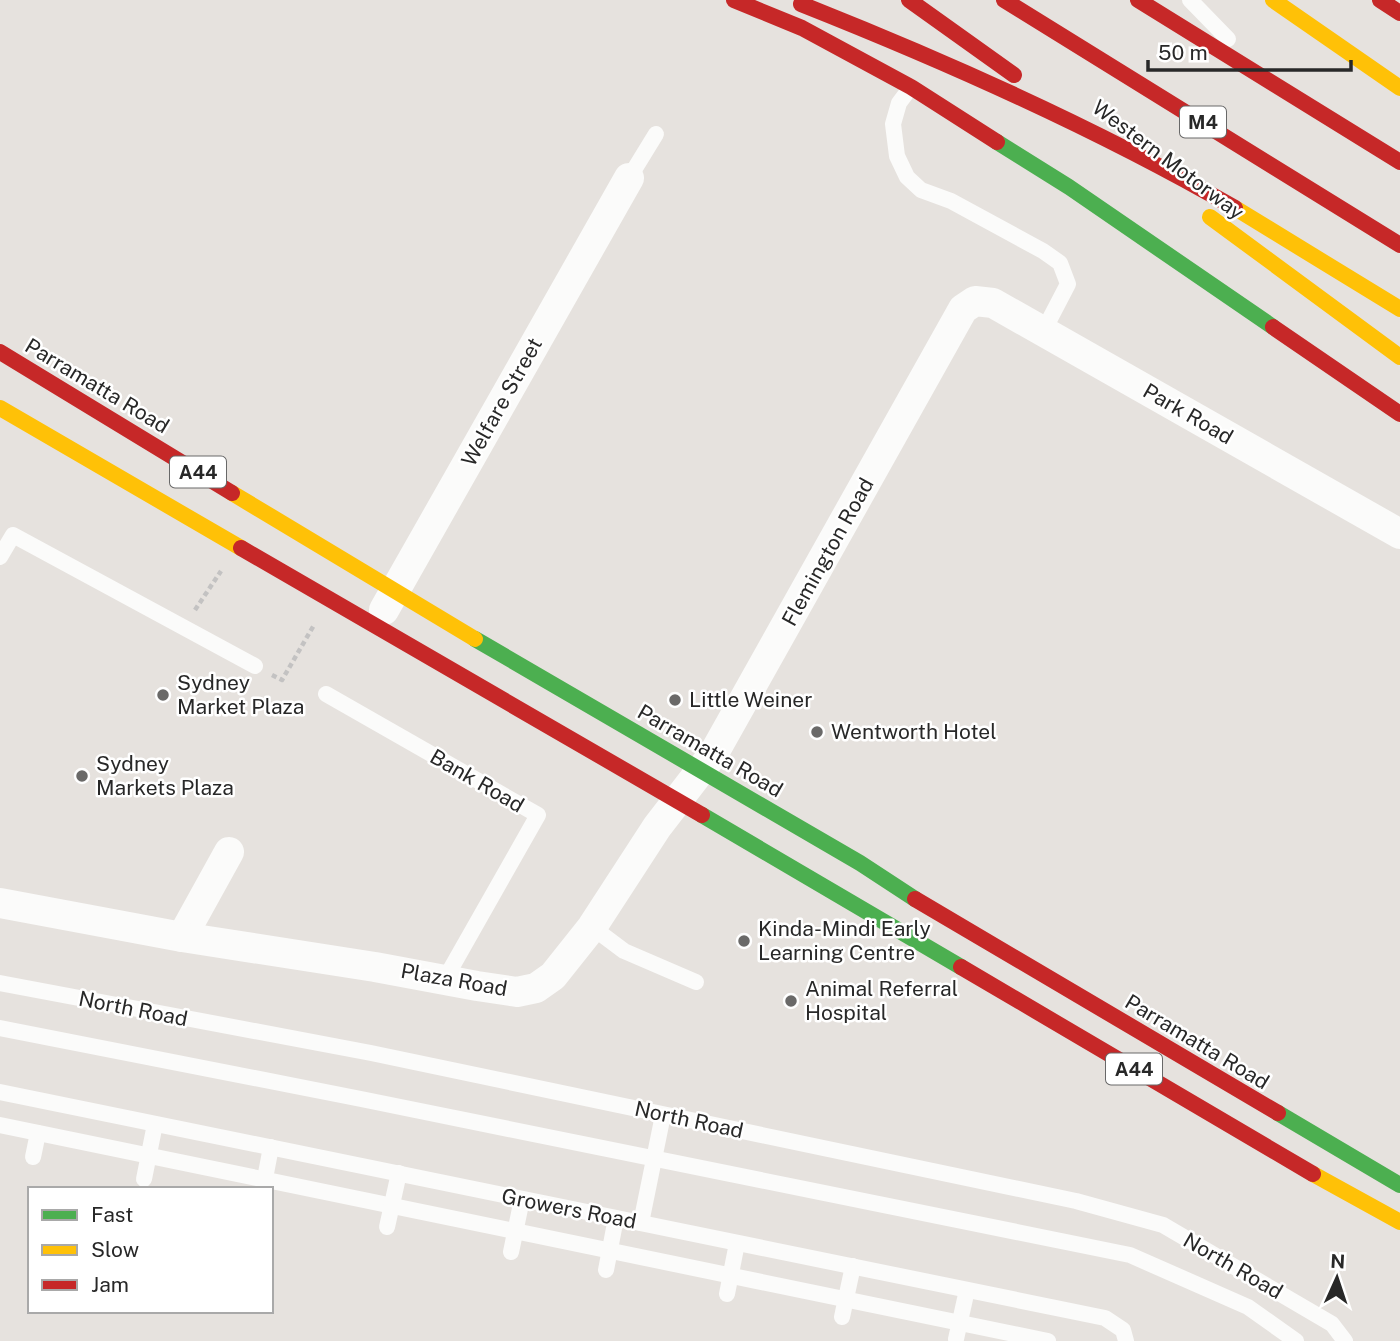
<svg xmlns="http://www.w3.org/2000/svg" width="1400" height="1341" font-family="'Public Sans',sans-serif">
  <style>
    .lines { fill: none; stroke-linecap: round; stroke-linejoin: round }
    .path { stroke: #c3c2c2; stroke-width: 4.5; stroke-dasharray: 5 3.5; stroke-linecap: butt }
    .lane { stroke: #fbfbfa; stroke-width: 16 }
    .street { stroke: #fbfbfa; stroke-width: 30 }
    .fast { stroke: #4caf50; stroke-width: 16 }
    .slow { stroke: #ffc107; stroke-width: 16 }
    .jam { stroke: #c62828; stroke-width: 16 }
    .poi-dot { fill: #6a6968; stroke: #fff; stroke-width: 2.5 }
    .labels { text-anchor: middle; stroke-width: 5; stroke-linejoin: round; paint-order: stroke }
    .shield { fill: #fff; stroke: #686868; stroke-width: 2 }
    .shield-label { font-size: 19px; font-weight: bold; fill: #282828 }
    .street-label { font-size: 21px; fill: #282828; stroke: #fff }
    .poi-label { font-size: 21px; fill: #282828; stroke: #fff; text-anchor: start }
  </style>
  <rect width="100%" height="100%" fill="#e6e2de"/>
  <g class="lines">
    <g class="path">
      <polyline points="195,610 221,571"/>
      <polyline points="272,675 282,680 314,625"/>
    </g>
    <g class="lane">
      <polyline points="1190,0 1228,39"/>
      <polyline points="911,87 899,103 893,124 897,156 907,177 921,190 951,201 1043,251 1060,263 1068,284 1043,332"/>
      <polyline points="629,178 656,134"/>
      <polyline points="0,557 13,535 255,666"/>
      <polyline points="326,694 538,815 445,979"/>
      <polyline points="592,927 624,951 696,982"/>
      <polyline points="0,983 371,1053 1076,1201 1163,1225 1332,1324 1345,1341"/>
      <polyline points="0,1028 361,1099 1130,1255 1248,1307 1296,1341"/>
      <polyline points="0,1092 1105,1318 1123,1330 1126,1341"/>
      <polyline points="0,1125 1048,1341"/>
      <polyline points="33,1157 38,1133"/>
      <polyline points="144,1179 155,1124"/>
      <polyline points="263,1189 271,1147"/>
      <polyline points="641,1223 663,1115"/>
      <polyline points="387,1227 399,1173"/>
      <polyline points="511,1252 522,1199"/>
      <polyline points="606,1270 616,1218"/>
      <polyline points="727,1294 737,1243"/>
      <polyline points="842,1317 853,1266"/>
      <polyline points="956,1339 967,1290"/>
    </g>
    <g class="street">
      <polyline points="384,610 629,178"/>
      <polyline points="0,903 182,937 229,852"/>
      <polyline points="182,937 375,967 477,986 517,992 536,988 553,976 592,927 657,827 714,753 963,309 975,301 993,303 1400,534"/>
    </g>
    <g class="fast">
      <polyline points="997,142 1069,187 1273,327"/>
      <polyline points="475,639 860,863 915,899"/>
      <polyline points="702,815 961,967"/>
      <polyline points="1278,1113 1400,1185"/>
    </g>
    <g class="slow">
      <polyline points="1273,0 1400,88"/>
      <polyline points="1235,208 1400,309"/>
      <polyline points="1210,217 1400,357"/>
      <polyline points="0,408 241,548"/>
      <polyline points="232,493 475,639"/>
      <polyline points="1313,1174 1400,1222"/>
    </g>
    <g class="jam">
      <polyline points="734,0 802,28 911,87 997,142"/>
      <polyline points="909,0 1014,75"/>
      <polyline points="1004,0 1400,245"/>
      <polyline points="1138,0 1400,162"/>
      <polyline points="1380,0 1400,13"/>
      <path d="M 801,4 C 950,63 1096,128 1235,208"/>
      <polyline points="1273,327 1400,414"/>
      <polyline points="0,352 232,493"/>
      <polyline points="241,548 702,815"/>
      <polyline points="915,899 1278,1113"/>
      <polyline points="961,967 1313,1174"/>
    </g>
  </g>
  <g class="poi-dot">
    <circle cx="163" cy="695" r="7"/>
    <circle cx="675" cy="700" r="7"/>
    <circle cx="817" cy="732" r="7"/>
    <circle cx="82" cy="776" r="7"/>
    <circle cx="744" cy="941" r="7"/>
    <circle cx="791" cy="1001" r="7"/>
  </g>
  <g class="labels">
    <g class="shield">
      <rect x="1180" y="106.5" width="46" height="31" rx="5"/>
      <rect x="170" y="456.5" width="56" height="31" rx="5"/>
      <rect x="1106" y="1053.5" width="56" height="31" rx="5"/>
    </g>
    <g class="shield-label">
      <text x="1203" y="129">M4</text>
      <text x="198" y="479">A44</text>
      <text x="1134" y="1076">A44</text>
    </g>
    <g class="street-label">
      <text transform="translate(1168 160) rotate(37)" y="7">Western Motorway</text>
      <text transform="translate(97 386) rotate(31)" y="7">Parramatta Road</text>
      <text transform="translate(502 402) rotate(-61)" y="7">Welfare Street</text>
      <text transform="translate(1188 414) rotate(30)" y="7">Park Road</text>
      <text transform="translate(828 552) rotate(-61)" y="7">Flemington Road</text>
      <text transform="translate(710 751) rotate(30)" y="7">Parramatta Road</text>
      <text transform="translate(477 781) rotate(30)" y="7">Bank Road</text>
      <text transform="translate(454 980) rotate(10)" y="7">Plaza Road</text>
      <text transform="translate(133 1009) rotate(11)" y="7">North Road</text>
      <text transform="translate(1197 1042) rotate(31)" y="7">Parramatta Road</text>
      <text transform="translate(689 1120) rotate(12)" y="7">North Road</text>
      <text transform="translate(569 1209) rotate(11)" y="7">Growers Road</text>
      <text transform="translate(1233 1266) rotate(30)" y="7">North Road</text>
    </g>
    <g class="poi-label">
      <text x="177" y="690">Sydney<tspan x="177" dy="24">Market Plaza</tspan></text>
      <text x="689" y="707">Little Weiner</text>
      <text x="831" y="739">Wentworth Hotel</text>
      <text x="96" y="771">Sydney<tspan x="96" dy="24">Markets Plaza</tspan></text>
      <text x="758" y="936">Kinda-Mindi Early<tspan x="758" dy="24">Learning Centre</tspan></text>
      <text x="805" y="996">Animal Referral<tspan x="805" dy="24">Hospital</tspan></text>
    </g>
  </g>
  <rect x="28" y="1187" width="245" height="126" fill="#ffffff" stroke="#a9a9a9" stroke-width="2"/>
  <rect x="42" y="1210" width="35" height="10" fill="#4caf50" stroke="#a9a9a9" stroke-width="2"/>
  <text x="91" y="1222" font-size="21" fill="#282828">Fast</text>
  <rect x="42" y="1245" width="35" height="10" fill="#ffc107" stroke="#a9a9a9" stroke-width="2"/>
  <text x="91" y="1257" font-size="21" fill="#282828">Slow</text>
  <rect x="42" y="1280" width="35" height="10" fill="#c62828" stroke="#a9a9a9" stroke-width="2"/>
  <text x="91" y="1292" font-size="21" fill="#282828">Jam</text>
  <g transform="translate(1337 1278) rotate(3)" stroke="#ffffff" stroke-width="5" paint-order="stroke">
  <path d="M0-5L12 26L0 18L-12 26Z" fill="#282828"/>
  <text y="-10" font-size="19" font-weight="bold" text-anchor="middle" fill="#282828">N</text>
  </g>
  <path d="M1148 60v10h203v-10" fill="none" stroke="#282828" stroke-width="3.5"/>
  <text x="1158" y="60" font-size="21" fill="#282828" stroke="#ffffff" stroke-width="5" paint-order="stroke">50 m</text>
</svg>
